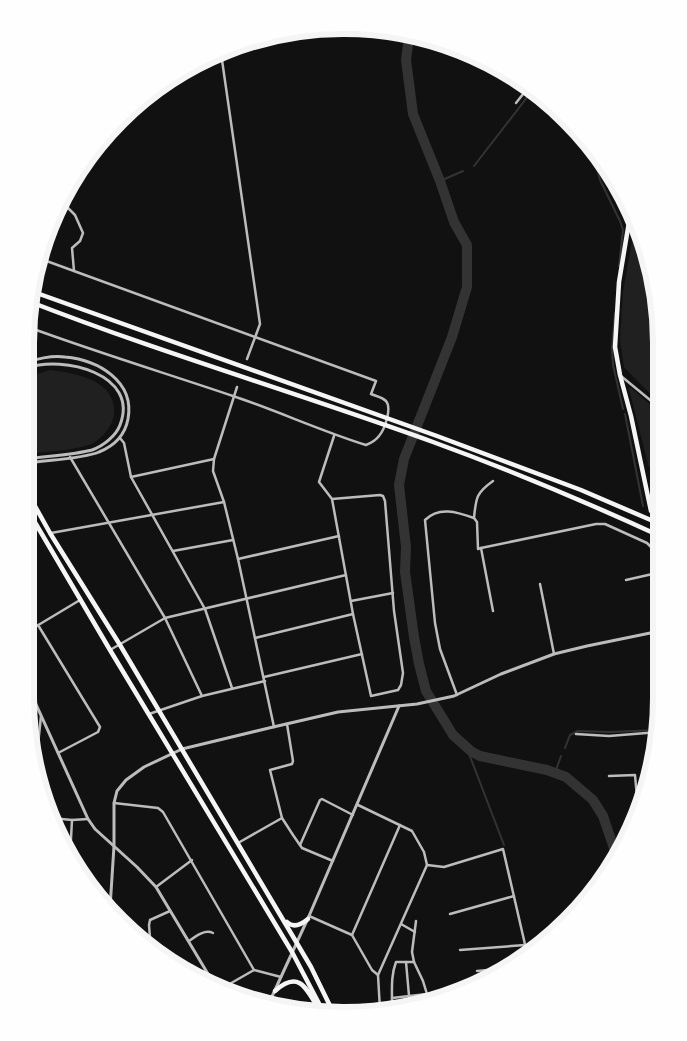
<svg xmlns="http://www.w3.org/2000/svg" width="687" height="1041" font-family="'Sofia Sans Condensed',sans-serif">
  <style>
    .green { fill: #202020 }
    .lines { fill: none; stroke-linecap: round; stroke-linejoin: round }
    .stream { stroke: #333; stroke-width: 2 }
    .river { stroke: #333; stroke-width: 10 }
    .minor { stroke: #bcbcbc; stroke-width: 2.5 }
    .tertiary { stroke: #bcbcbc; stroke-width: 3 }
    .trunk { stroke: #f5f5f5; stroke-width: 4.5 }
    .motorway { stroke: #f5f5f5; stroke-width: 4.5 }
    .rim { fill: none; stroke: #f5f5f5; stroke-width: 6 }
  </style>
  <rect width="100%" height="100%" fill="#111"/>
  <g class="green">
    <polygon points="635,224 661,323 661,405 624,367 620,340 623,292"/>
    <path d="M 50,370 C 76,373 118,381 114,415 C 112,426 105,435 95,442 C 83,450 43,452 27,454 L 27,377 Z"/>
    <polygon points="629,388 631,388 661,414 661,466 649,468"/>
  </g>
  <g class="lines">
    <g class="stream">
      <polyline points="594,156 600,180 620,221 623,230 619,266"/>
      <polyline points="474,166 532,91"/>
      <polyline points="440,181 463,171"/>
      <polyline points="615,313 612,349 613,365 623,409"/>
      <polyline points="625,414 643,506"/>
      <polyline points="651,553 653,566"/>
      <polyline points="466,746 504,845"/>
      <polyline points="565,748 570,735 578,731 609,732 659,730"/>
      <polyline points="555,773 561,756"/>
    </g>
    <polyline class="river" points="409,37 406,60 413,114 440,181 454,222 467,245 467,287 452,337 404,459 399,485 406,547 405,572 414,637 419,664 426,691 453,735 472,752 480,756 547,770 566,777 593,800 603,816 617,857"/>
    <g class="minor">
      <polyline points="221,53 260,324 247,359"/>
      <polyline points="516,103 527,89"/>
      <polyline points="64,194 64,204 75,215 83,233 80,241 72,248 74,271"/>
      <path d="M 28,327 C 96,352 165,373 233,396 C 278,411 321,431 366,445 C 371,443 376,440 379,436 C 385,429 392,408 386,401 C 382,397 376,396 371,394 L 376,381 L 41,259"/>
      <polyline points="621,376 661,409"/>
      <polyline points="237,387 214,459 213,471 224,502 238,559 274,727"/>
      <polyline points="120,438 124,443 131,477 205,609 232,688"/>
      <polyline points="70,457 165,618 202,696"/>
      <polyline points="131,477 214,459"/>
      <path d="M 493,481 C 476,493 476,498 474,518 L 477,522 L 478,549 L 481,548 L 493,611"/>
      <polyline points="648,497 660,498"/>
      <polyline points="332,499 380,495 383,496 385,501 394,611 403,673 401,685 398,690 371,696 353,614 332,499 319,482 334,436"/>
      <polyline points="51,533 224,502"/>
      <polyline points="481,548 596,524 605,524 647,543 651,547 660,589"/>
      <polyline points="173,551 233,540"/>
      <polyline points="238,559 339,536"/>
      <polyline points="626,580 657,573"/>
      <polyline points="540,584 554,654"/>
      <polyline points="351,601 393,593"/>
      <polyline points="38,625 100,727 98,732 58,753"/>
      <polyline points="25,633 80,600"/>
      <polyline points="255,638 353,614"/>
      <polyline points="110,650 165,618 346,575"/>
      <polyline points="264,677 362,654"/>
      <path d="M 457,695 L 440,649 L 435,623 L 425,520 C 439,506 457,512 474,518"/>
      <polyline points="149,714 202,696 265,681"/>
      <polyline points="287,724 293,761 292,764 270,770 282,818 293,835 302,848 333,861"/>
      <polyline points="576,734 609,736 659,732"/>
      <polyline points="36,764 41,716"/>
      <polyline points="609,776 635,775 638,809"/>
      <polyline points="114,803 158,808 163,812 254,970 281,977"/>
      <polyline points="358,805 412,831 424,852 427,865 378,975 380,1010"/>
      <polyline points="51,818 72,820 88,819"/>
      <polyline points="238,843 282,818"/>
      <polyline points="300,845 320,800 322,799 353,815"/>
      <polyline points="70,857 72,820"/>
      <polyline points="427,865 444,867 503,849 527,953"/>
      <polyline points="156,887 192,860"/>
      <polyline points="450,914 514,896"/>
      <polyline points="309,916 352,935"/>
      <polyline points="416,921 412,952 414,962 423,981 430,1004"/>
      <polyline points="401,924 415,932"/>
      <path d="M 189,941 C 196,936 205,929 213,933"/>
      <polyline points="460,950 525,945"/>
      <polyline points="151,951 149,925 150,920 170,911"/>
      <polyline points="406,962 410,1007"/>
      <polyline points="477,971 509,968"/>
      <polyline points="378,975 372,970 352,935 400,825"/>
      <polyline points="219,990 254,970"/>
      <polyline points="392,998 427,994"/>
      <path d="M 392,1002 C 392,988 391,975 396,962 L 414,962"/>
    </g>
    <g class="tertiary">
      <path d="M 27,459 C 47,456 73,455 92,450 C 103,446 116,436 120,425 C 140,374 63,355 27,368"/>
      <path d="M 27,463 C 46,460 83,459 99,452 C 114,446 125,435 128,419 C 135,381 98,360 65,357 C 52,355 40,358 27,362"/>
      <polyline points="25,680 88,819 95,829 137,867 156,887 217,989"/>
      <polyline points="110,908 114,846 114,803 117,791 126,780 144,767 182,749 269,728 338,712 417,704 454,696 501,674 554,654 587,646 660,631"/>
      <polyline points="269,1003 309,916 399,706"/>
    </g>
    <g class="trunk">
      <polyline points="631,210 619,282 615,347 620,375 631,416 651,511"/>
      <polyline points="26,490 50,533 120,645 282,918 311,967 334,1014"/>
      <polyline points="26,507 110,650 292,952 325,1015"/>
      <polyline points="656,540 660,559"/>
      <path d="M 287,922 C 294,929 302,924 308,919"/>
      <path d="M 275,991 C 298,970 306,987 318,1008"/>
    </g>
    <g class="motorway">
      <polyline points="31,291 437,436 581,490 660,524"/>
      <path d="M 28,301 C 161,353 298,393 433,442 C 510,470 586,502 660,536"/>
    </g>
  </g>
  <path d="M0 0H687V1041H0ZM343 34H344A309 309 0 0 1 653 343V698A309 309 0 0 1 344 1007H343A309 309 0 0 1 34 698V343A309 309 0 0 1 343 34Z" fill="#fefefe" fill-rule="evenodd"/>
  <path class="rim" d="M343 34H344A309 309 0 0 1 653 343V698A309 309 0 0 1 344 1007H343A309 309 0 0 1 34 698V343A309 309 0 0 1 343 34Z"/>
</svg>
